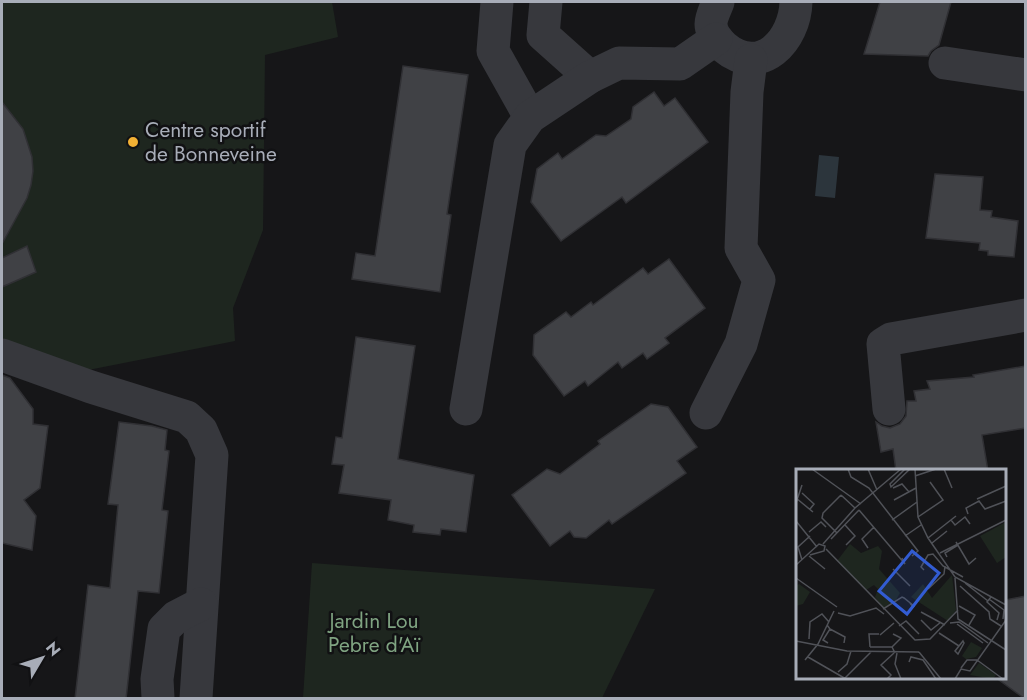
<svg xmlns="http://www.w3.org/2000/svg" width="1027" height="700" font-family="Jost,sans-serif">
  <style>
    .green { fill: #1e261f }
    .water { fill: #2c353c }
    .building { fill: #404145; stroke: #303034; stroke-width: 1.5 }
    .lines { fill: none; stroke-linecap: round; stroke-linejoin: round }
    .minor { stroke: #37383d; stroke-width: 33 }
    .poi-dot { fill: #f2b134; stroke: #111113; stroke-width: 2 }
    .labels { text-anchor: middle; stroke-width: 5; stroke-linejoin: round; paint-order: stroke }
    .poi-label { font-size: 21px; fill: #a8adb8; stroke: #111113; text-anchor: start }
    .park-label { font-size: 21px; fill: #7fa381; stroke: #111113 }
    .inset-road { fill: none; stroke: #505258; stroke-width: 1.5 }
    .view { fill: #325cd3; fill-opacity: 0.15; stroke: #325cd3; stroke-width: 3 }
    .inset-edge { fill: none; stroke: #a8adb8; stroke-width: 3 }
  </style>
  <rect width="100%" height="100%" fill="#161618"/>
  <g class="green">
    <polygon points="2,2 332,2 338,37 265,55 263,230 233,308 235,341 73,373 2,344"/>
    <polygon points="312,563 655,589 602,698 303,698"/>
  </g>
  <polygon class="water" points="819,155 839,157 835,198 815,196"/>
  <g class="building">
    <polygon points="880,2 951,2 939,45 931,51 928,56 864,54"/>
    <polygon points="403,66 468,75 447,214 451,215 440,292 352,279 356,253 375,256"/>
    <polygon points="654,92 664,106 675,98 708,142 626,203 622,197 561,241 531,202 537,169 558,153 562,159 596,135 606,136 631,119 633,107"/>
    <polygon points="2,102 23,129 32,157 33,171 31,185 27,198 2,244"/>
    <polygon points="935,174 983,177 980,210 992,211 991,217 1018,221 1014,257 988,255 988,251 979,250 980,243 926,238"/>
    <polygon points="27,246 36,272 2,287 2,258"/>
    <polygon points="669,259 705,308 665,338 669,343 647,359 643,353 622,368 618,362 588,386 585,381 564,396 533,355 534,335 566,312 571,317 591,302 593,305 643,268 648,274"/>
    <polygon points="356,337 415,346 398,459 474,475 466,532 441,529 440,535 413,532 414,525 388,520 391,500 339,493 344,465 332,464 336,437 342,438"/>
    <polygon points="1026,366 1026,428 982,435 988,471 896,471 893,449 881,452 876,422 882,426 890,428 900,424 906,416 907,401 916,401 914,391 930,389 927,381 974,377 973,375"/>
    <polygon points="2,375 10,378 33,409 33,424 48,426 40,488 24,500 36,516 32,550 2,543"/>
    <polygon points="651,404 668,407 697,447 677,461 686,473 612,524 609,520 586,538 574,537 570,531 550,546 512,495 547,469 560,474 600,444 598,441"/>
    <polygon points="119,422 152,426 167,430 165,450 169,451 162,510 168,511 159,593 138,591 126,699 75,699 88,585 110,588 118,505 108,504"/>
    <polygon points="1026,596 1026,699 1025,699 999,680 1005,678 1005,600"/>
  </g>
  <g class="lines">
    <g class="minor">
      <polyline points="497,2 493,51 530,117"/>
      <polyline points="546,2 543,35 590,77"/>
      <path d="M 718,2 C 716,8 711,17 711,24 C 711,33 718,41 724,47 C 761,78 795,40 796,2"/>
      <polyline points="945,63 1026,75"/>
      <polyline points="2,355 91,387 187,417 201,430 212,455 196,698"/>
      <polyline points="466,409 510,145 530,117 590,77 619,63 680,64 716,39"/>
      <polyline points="889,409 883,344 891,339 1026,315"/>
      <polyline points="706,413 741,344 759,280 741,248 747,92 751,60"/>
      <polyline points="158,698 157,679 164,629 176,617 201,604"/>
    </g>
  </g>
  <circle class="poi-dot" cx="133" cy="142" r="6"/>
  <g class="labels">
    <g class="poi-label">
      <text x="145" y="137">Centre sportif<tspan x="145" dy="24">de Bonneveine</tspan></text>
    </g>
    <g class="park-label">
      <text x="374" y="628">Jardin Lou<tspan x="374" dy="24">Pebre d'Aï</tspan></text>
    </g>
  </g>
  <g transform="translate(796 469)">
    <rect width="210" height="210" fill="#161618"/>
    <path d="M 210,53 L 210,88 L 201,94 L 184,67 ZM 54,75 L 65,84 L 82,77 L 86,82 L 83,100 L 104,124 L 100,131 L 87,139 L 79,128 L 82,120 L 78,116 L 70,121 L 41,92 ZM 156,106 L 160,141 L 152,152 L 115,128 L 127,115 L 136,129 ZM 3,115 L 14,123 L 7,135 L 0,137 L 0,117 ZM 175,173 L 186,179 L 180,188 L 170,190 L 166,187 ZM 183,194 L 200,206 L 197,210 L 174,206 Z" fill="#1e261f"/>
    <path class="inset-road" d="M 16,0 L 65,35M 52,0 L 55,8 L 73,19 L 122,82 L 116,87M 72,0 L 81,21M 109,0 L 94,15 L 95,18 L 114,0M 119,0 L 122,48 L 132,69 L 159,108 L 210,136M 148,0 L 156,19M 119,7 L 140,0M 97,19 L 106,15 L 113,23M 6,24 L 18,35 L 14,40M 45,26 L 59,39M 0,29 L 17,43M 181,30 L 210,17M 98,31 L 120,19M 0,34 L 6,16M 63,41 L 109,95 L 106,89M 172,45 L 170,39 L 183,32 L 189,40 L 210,32M 122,48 L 147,31 L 134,13M 96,51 L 121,33M 155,51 L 159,56 L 169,48 L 174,55M 0,52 L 21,78M 49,56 L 59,67 L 50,76M 13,63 L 25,53 L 30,58M 41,64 L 26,49 L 27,44 L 45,26M 109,67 L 125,56M 132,69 L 160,47M 35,70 L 63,41M 160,73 L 173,95 L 180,89M 136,74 L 151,62M 27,75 L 59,39 L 105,0M 72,79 L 66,70 L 78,58M 30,80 L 119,171 L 134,170 L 162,141M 144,84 L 210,51M 13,87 L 29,100M 151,88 L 149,84 L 162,76M 6,91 L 2,78 L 14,67M 0,96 L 23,75 L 29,77 L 28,82 L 14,86M 97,100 L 114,117M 128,101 L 125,98 L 132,86 L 137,85 L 147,97 L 167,108M 0,109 L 41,138M 159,109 L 162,150 L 210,181M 169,114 L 192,132M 164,117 L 193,143 L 194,150 L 205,157M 132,120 L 148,105 L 149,97M 195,128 L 191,133 L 203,144 L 201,151M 193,130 L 208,141 L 207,150M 163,137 L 179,146 L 173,156M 87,140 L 106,128 L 108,129 L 118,137 L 117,138 L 114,134M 125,143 L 149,156M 42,144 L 54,147 L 80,139 L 88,145M 125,151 L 135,161 L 145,153M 154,154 L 163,153 L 192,174M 161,155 L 187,174M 31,156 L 34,160 L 27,171 L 32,174M 103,157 L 110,152 L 123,165M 34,160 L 49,168 L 48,174M 143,164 L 163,177M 84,166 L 98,154M 13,170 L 14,153 L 26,145 L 33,153M 0,172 L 51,182 L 123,183M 167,172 L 168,174 L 162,185 L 159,182 ZM 74,178 L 96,178 L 99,184M 74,178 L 73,165 L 83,165M 96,178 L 105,169 L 97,165M 123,183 L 145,210M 101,184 L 99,195 L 105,210M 12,188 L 50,210M 9,191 L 22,175 L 38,142M 181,191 L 207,210M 113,193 L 115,188 L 127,191 L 140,210M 165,199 L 171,191 L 181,191M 42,203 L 51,195 L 55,182M 49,209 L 75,183M 91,210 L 95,206 L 85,196 L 98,184M 159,210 L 165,200 L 174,202 L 210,151"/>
    <path class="view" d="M 116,82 L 143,104 L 111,145 L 83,122 Z"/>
    <rect width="210" height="210" class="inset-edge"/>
  </g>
  <rect width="1027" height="700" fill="none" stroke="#a8adb8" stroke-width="6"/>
  <g transform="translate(42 658) rotate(51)" stroke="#111113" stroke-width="4.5" paint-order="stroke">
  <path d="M0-4.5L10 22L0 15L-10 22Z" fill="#a8adb8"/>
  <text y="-9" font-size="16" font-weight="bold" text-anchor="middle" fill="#a8adb8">N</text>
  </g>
</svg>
